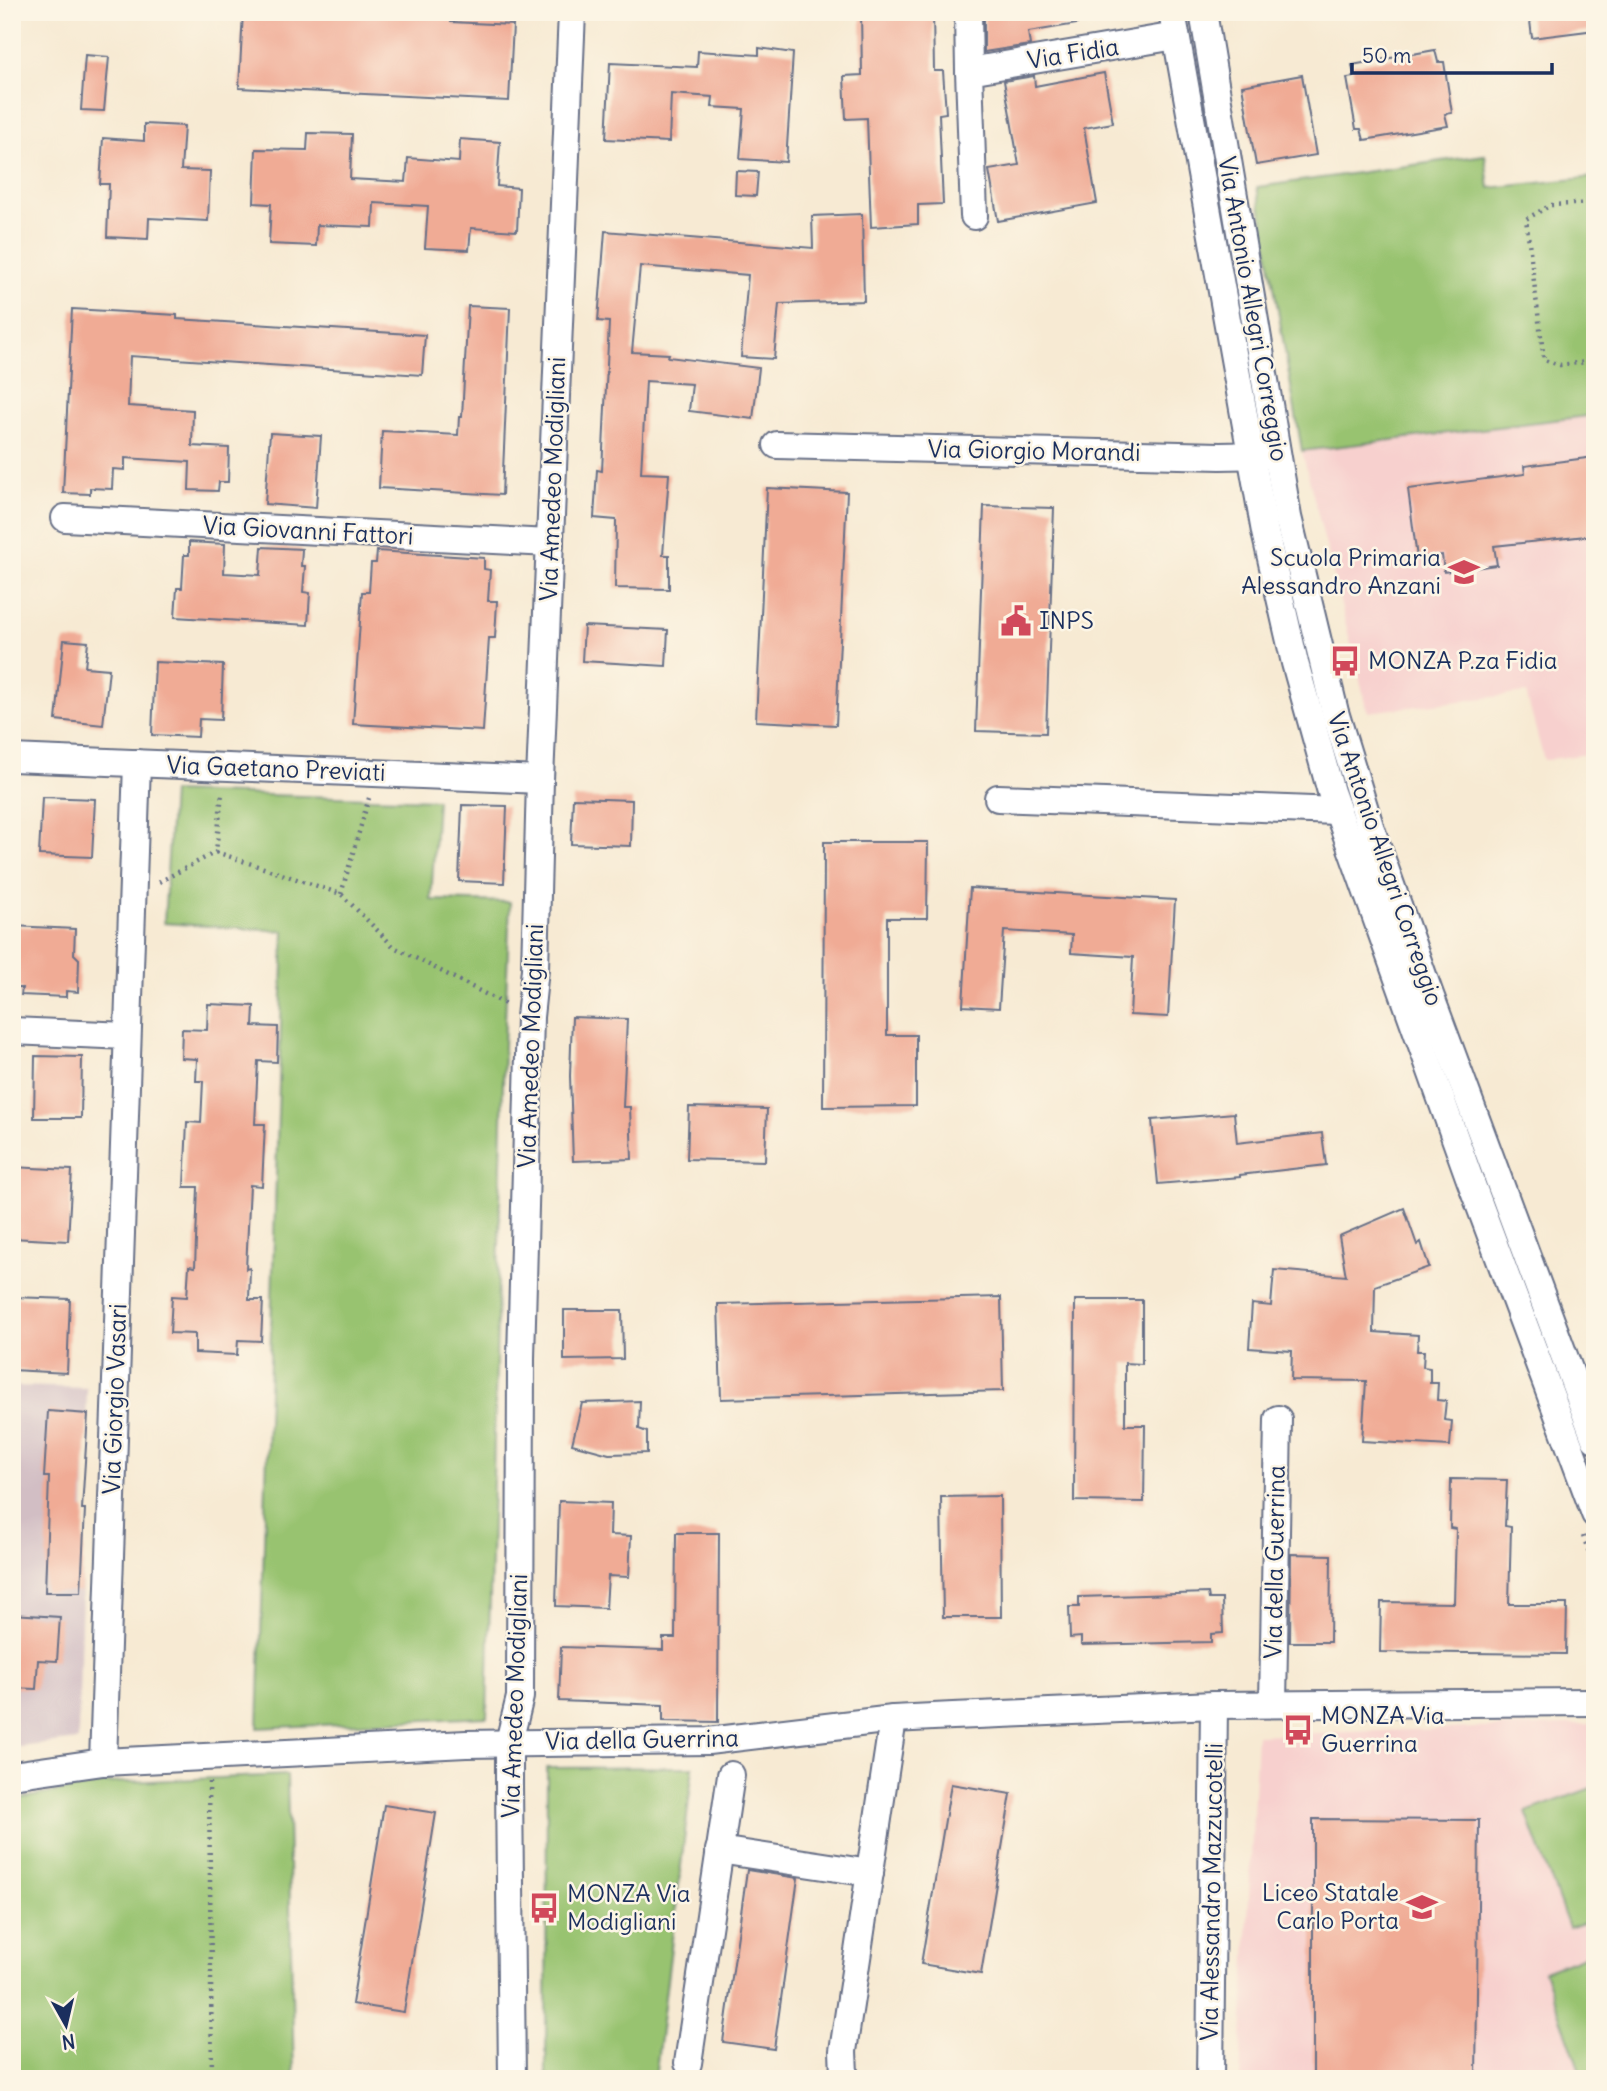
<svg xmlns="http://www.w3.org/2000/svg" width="1607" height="2091" font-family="Delius,sans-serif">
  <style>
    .built { fill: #f7d0ce }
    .industrial { fill: #d2bec4 }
    .green { fill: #98c370; stroke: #5a7967; stroke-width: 2 }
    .building { fill: #f0ab95 }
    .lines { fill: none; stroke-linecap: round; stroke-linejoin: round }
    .minor-casing { stroke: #687087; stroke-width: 30 }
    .path { stroke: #687087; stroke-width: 4.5; stroke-dasharray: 2 5; stroke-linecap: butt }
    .minor { stroke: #fff; stroke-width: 26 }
    .labels { text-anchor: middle; stroke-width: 5; stroke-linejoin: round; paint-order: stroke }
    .street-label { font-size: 24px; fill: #1b2f5e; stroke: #fcf5e5 }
    .poi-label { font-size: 24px; fill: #1b2f5e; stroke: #fcf5e5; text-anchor: start }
  </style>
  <rect width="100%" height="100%" fill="#fcf5e5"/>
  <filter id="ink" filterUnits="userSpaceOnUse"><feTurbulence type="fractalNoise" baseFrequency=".0143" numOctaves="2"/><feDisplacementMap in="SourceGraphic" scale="14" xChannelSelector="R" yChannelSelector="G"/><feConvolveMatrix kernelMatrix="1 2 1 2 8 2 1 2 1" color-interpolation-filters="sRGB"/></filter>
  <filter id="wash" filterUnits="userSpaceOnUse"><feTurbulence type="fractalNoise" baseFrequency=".00686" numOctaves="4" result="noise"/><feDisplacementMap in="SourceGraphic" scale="28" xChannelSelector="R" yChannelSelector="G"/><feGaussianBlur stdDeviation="1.57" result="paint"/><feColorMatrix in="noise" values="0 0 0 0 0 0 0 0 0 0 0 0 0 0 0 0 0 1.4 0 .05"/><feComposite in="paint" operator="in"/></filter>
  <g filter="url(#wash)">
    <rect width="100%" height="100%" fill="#f7ead3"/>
    <g class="built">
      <polygon points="1595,415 1595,753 1544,760 1526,693 1368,712 1302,451"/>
      <polygon points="1595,1724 1595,2079 1240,2079 1257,1735"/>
    </g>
    <polygon class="industrial" points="12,1386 87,1388 78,1740 12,1748"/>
    <g class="green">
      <polygon points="1485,155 1489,188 1595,177 1595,415 1302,451 1257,187"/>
      <polygon points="172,792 437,800 431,900 510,902 504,1045 487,1717 258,1728 284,931 164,923"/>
      <polygon points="693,1767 655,2079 546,2079 547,1768"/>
      <polygon points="287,1775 294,2079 12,2079 12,1800 105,1783"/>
      <polygon points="1594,1787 1595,1919 1569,1928 1526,1812"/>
      <polygon points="1595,1952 1595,2079 1583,2079 1544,1971"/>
    </g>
    <g id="blocks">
      <g class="building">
        <polygon points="243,12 452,12 451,22 513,25 509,101 239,88"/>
        <polygon points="861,12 933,12 934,71 943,71 946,113 939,114 943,204 918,205 918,224 871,227 867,118 846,119 844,76 862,75"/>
        <polygon points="984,12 1076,12 1077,24 1028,32 1030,45 984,52"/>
        <polygon points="1529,12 1595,12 1595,30 1532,38"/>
        <polygon points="759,48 793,53 786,162 740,159 744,109 712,107 713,97 671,94 669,142 606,139 610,63 697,67 698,51 759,55"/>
        <polygon points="1435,50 1438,62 1444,62 1452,113 1445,114 1448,126 1364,140 1361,129 1356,129 1347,78 1354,77 1352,65"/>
        <polygon points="85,55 109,57 104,111 81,110"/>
        <polygon points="1104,73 1113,123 1084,128 1097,203 998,221 989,170 1019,165 1004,81 1034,76 1035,86"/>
        <polygon points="1302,75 1316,155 1256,165 1242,86"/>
        <polygon points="144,124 184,126 181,170 210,171 208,221 149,218 148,239 107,237 109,184 100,184 103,138 144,141"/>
        <polygon points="308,133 352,134 350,179 406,182 408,158 459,162 460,139 500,142 497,186 519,188 517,231 471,228 469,250 425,248 428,206 374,203 373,227 317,225 316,246 269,244 271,204 254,203 256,149 307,150"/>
        <polygon points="736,171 758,172 756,196 735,195"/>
        <polygon points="862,214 864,301 779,304 774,359 741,357 748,275 640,266 632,352 669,354 668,357 759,368 753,419 689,411 692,384 646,381 641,473 669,474 663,555 669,555 669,589 615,588 616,520 594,518 597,470 602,471 609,322 598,321 605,231 813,248 812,216"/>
        <polygon points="468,306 510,308 502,495 379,488 382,431 458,435 459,417 462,417"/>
        <polygon points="72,309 177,315 177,319 425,335 422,375 130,356 128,406 193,410 192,446 229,448 228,482 219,482 218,491 189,490 190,462 125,458 125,470 113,469 112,489 90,488 90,494 63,493"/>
        <polygon points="270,433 321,436 316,508 265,504"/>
        <polygon points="1595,457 1595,535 1494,546 1497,565 1444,572 1442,555 1417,558 1408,489 1525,474 1524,466"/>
        <polygon points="767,488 847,492 836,725 756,721"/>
        <polygon points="984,506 1054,508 1046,733 976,731"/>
        <polygon points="189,542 225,544 224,573 260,575 262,547 302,549 301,566 305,566 303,592 310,593 308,625 175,617 177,588 182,588 184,555 189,555"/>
        <polygon points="377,551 484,558 484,569 490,570 488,601 497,601 495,638 489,638 483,731 353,724 362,592 369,592 371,563 376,563"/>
        <polygon points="584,626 668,630 666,666 582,661"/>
        <polygon points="64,640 88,642 85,667 109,669 103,725 56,720"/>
        <polygon points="155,662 223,665 221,720 199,719 198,737 152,735"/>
        <polygon points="42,797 95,799 92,857 39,855"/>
        <polygon points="573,798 632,800 631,846 571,844"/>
        <polygon points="462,805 507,806 504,883 459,881"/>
        <polygon points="824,842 928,842 927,918 887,918 887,1035 916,1035 916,1106 823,1107"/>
        <polygon points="970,888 1175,900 1168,1017 1130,1015 1133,957 1071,953 1072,935 1004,931 999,1008 963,1006"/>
        <polygon points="12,926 75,929 74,954 79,959 78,992 66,991 66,997 21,995 22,988 12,988"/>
        <polygon points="208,1004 254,1006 253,1026 278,1027 277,1062 258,1061 255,1124 265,1124 262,1186 250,1185 246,1269 250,1268 249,1300 263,1300 261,1341 238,1340 237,1355 195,1353 195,1334 170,1333 172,1296 187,1297 189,1266 195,1267 198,1187 184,1187 187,1122 201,1123 203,1081 196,1081 197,1059 181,1058 182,1029 207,1030"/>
        <polygon points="572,1017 627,1019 623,1107 630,1107 632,1159 573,1161 570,1076"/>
        <polygon points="35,1056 82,1057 81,1118 34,1118"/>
        <polygon points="689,1107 767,1109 765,1161 687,1159"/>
        <polygon points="1234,1113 1237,1143 1322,1133 1326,1165 1240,1175 1240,1177 1158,1184 1152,1120"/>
        <polygon points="12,1167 72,1170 68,1241 12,1238"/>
        <polygon points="1404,1208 1417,1245 1421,1242 1429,1267 1375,1286 1374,1332 1418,1335 1417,1351 1424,1351 1423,1367 1430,1368 1430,1383 1438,1383 1437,1400 1446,1401 1444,1420 1452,1421 1450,1446 1362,1441 1366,1381 1291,1380 1292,1351 1249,1348 1252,1304 1271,1306 1274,1270 1346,1276 1339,1236"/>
        <polygon points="12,1297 70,1299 67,1373 12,1370"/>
        <polygon points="1001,1297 1003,1391 721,1399 718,1304"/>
        <polygon points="1075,1300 1142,1300 1142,1364 1125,1363 1125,1425 1145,1425 1144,1502 1074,1501"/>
        <polygon points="564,1310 622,1310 623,1359 564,1360"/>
        <polygon points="640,1401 639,1429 647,1432 647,1453 609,1454 572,1444 582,1403"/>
        <polygon points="48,1411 88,1414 82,1509 85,1509 81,1592 45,1592 49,1477 44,1477"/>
        <polygon points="1451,1479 1507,1480 1505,1526 1511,1527 1509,1604 1567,1604 1566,1654 1380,1652 1381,1602 1454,1603 1456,1529 1450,1528"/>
        <polygon points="1000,1496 1001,1617 943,1617 941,1497"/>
        <polygon points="559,1501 611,1503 610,1535 631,1536 629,1577 608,1576 606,1608 556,1606"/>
        <polygon points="676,1533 719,1533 718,1722 663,1721 663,1705 559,1701 561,1647 663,1650 663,1638 675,1638"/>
        <polygon points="1291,1554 1331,1555 1330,1642 1290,1642"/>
        <polygon points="1208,1593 1209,1599 1222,1599 1223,1633 1211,1634 1211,1642 1081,1645 1081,1637 1070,1638 1069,1607 1079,1607 1079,1597"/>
        <polygon points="12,1614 60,1617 57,1661 38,1660 36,1689 12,1688"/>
        <polygon points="951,1784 1011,1794 981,1974 921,1964"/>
        <polygon points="384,1805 436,1813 404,2012 352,2004"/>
        <polygon points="1313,1819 1479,1820 1476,2079 1313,2079"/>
        <polygon points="747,1870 798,1878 774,2049 723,2042"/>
      </g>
    </g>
  </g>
  <g filter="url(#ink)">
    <use href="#blocks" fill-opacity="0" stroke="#687087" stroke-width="2"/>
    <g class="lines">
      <g class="minor-casing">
        <g id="minor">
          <polyline points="968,12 969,71"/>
          <polyline points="1172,12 1265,532 1295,663 1331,792 1469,1177 1595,1514"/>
          <polyline points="1203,12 1288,517 1335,712 1370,826 1429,992 1595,1439"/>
          <polyline points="974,216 969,71 1176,36"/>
          <polyline points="777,445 1220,456 1268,455"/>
          <polyline points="65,518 550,543"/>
          <polyline points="12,758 540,780"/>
          <polyline points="998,798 1337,811"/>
          <polyline points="12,1031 127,1036"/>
          <polyline points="1273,1704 1278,1419"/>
          <polyline points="103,1762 137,763"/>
          <polyline points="12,1775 103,1762 466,1744 708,1741 893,1719 953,1716 1214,1705 1595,1702"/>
          <polyline points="719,1850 870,1873"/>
          <polyline points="688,2063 731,1775"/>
          <polyline points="512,2079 509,1786 509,1742 520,1697 521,1358 530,1017 535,969 540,780 572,12"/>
          <polyline points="846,2079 844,2074 843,2051 893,1719"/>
          <polyline points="1210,2079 1214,1705"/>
        </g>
      </g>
      <g class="path">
        <polyline points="1595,203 1551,205 1526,219 1544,360 1560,365 1595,361"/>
        <polyline points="216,852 341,894 394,947 505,1004"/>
        <polyline points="159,882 216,852 222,792"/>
        <polyline points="341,894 369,798"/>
        <polyline points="1583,1536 1595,1569"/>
        <polyline points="209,1782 212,2079"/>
      </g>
      <use href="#minor" class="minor"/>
    </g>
  </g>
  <defs>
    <g id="school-bare" transform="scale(2.415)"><path d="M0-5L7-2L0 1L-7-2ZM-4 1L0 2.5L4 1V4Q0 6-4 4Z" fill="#d1495b" stroke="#fcf5e5" stroke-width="2.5" paint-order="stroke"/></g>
    <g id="civic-bare" transform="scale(2.415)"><path d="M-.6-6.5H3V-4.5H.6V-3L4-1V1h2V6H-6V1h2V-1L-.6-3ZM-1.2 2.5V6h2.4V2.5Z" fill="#d1495b" stroke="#fcf5e5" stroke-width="2.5" paint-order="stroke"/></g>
    <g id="bus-bare" transform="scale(2.415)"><path d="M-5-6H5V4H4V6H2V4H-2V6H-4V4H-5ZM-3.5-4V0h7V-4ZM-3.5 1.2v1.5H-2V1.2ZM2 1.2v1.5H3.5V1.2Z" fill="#d1495b" stroke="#fcf5e5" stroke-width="2.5" paint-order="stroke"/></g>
  </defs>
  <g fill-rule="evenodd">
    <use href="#school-bare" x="1464" y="572"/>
    <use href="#civic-bare" x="1016" y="621"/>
    <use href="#bus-bare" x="1345" y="661"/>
    <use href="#bus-bare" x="1298" y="1730"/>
    <use href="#school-bare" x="1422" y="1907"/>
    <use href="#bus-bare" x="544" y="1908"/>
  </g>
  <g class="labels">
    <g class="street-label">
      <text transform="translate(1073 54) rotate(-9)" y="8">Via Fidia</text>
      <text transform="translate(1253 309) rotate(80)" y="8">Via Antonio Allegri Correggio</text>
      <text transform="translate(1034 451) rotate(1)" y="8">Via Giorgio Morandi</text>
      <text transform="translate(553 479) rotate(-88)" y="8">Via Amedeo Modigliani</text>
      <text transform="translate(308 531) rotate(3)" y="8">Via Giovanni Fattori</text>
      <text transform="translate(276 769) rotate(2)" y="8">Via Gaetano Previati</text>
      <text transform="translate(1385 859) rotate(71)" y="8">Via Antonio Allegri Correggio</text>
      <text transform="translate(531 1046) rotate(-88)" y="8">Via Amedeo Modigliani</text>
      <text transform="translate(115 1399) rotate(-88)" y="8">Via Giorgio Vasari</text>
      <text transform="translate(1275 1562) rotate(-89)" y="8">Via della Guerrina</text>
      <text transform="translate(515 1696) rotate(-88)" y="8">Via Amedeo Modigliani</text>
      <text transform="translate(642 1740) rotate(-1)" y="8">Via della Guerrina</text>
      <text transform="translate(1212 1892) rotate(-89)" y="8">Via Alessandro Mazzucotelli</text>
    </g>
    <g class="poi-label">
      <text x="1441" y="566" text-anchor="end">Scuola Primaria<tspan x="1441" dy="28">Alessandro Anzani</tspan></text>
      <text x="1039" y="629">INPS</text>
      <text x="1368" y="669">MONZA P.za Fidia</text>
      <text x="1321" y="1724">MONZA Via<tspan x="1321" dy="28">Guerrina</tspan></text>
      <text x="1399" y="1901" text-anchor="end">Liceo Statale<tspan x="1399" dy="28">Carlo Porta</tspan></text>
      <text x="567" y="1902">MONZA Via<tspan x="567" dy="28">Modigliani</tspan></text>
    </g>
  </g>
  <rect width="1607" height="2091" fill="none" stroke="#fcf5e5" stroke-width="42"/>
  <g transform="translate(66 2025) rotate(172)" stroke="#fcf5e5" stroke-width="5" paint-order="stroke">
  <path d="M0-5L12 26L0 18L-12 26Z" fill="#1b2f5e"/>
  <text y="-10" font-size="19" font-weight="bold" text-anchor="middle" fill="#1b2f5e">N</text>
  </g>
  <path d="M1352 63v10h200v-10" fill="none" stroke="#1b2f5e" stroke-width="3.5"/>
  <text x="1362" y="63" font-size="21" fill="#1b2f5e" stroke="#fcf5e5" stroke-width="5" paint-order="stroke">50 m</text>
</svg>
